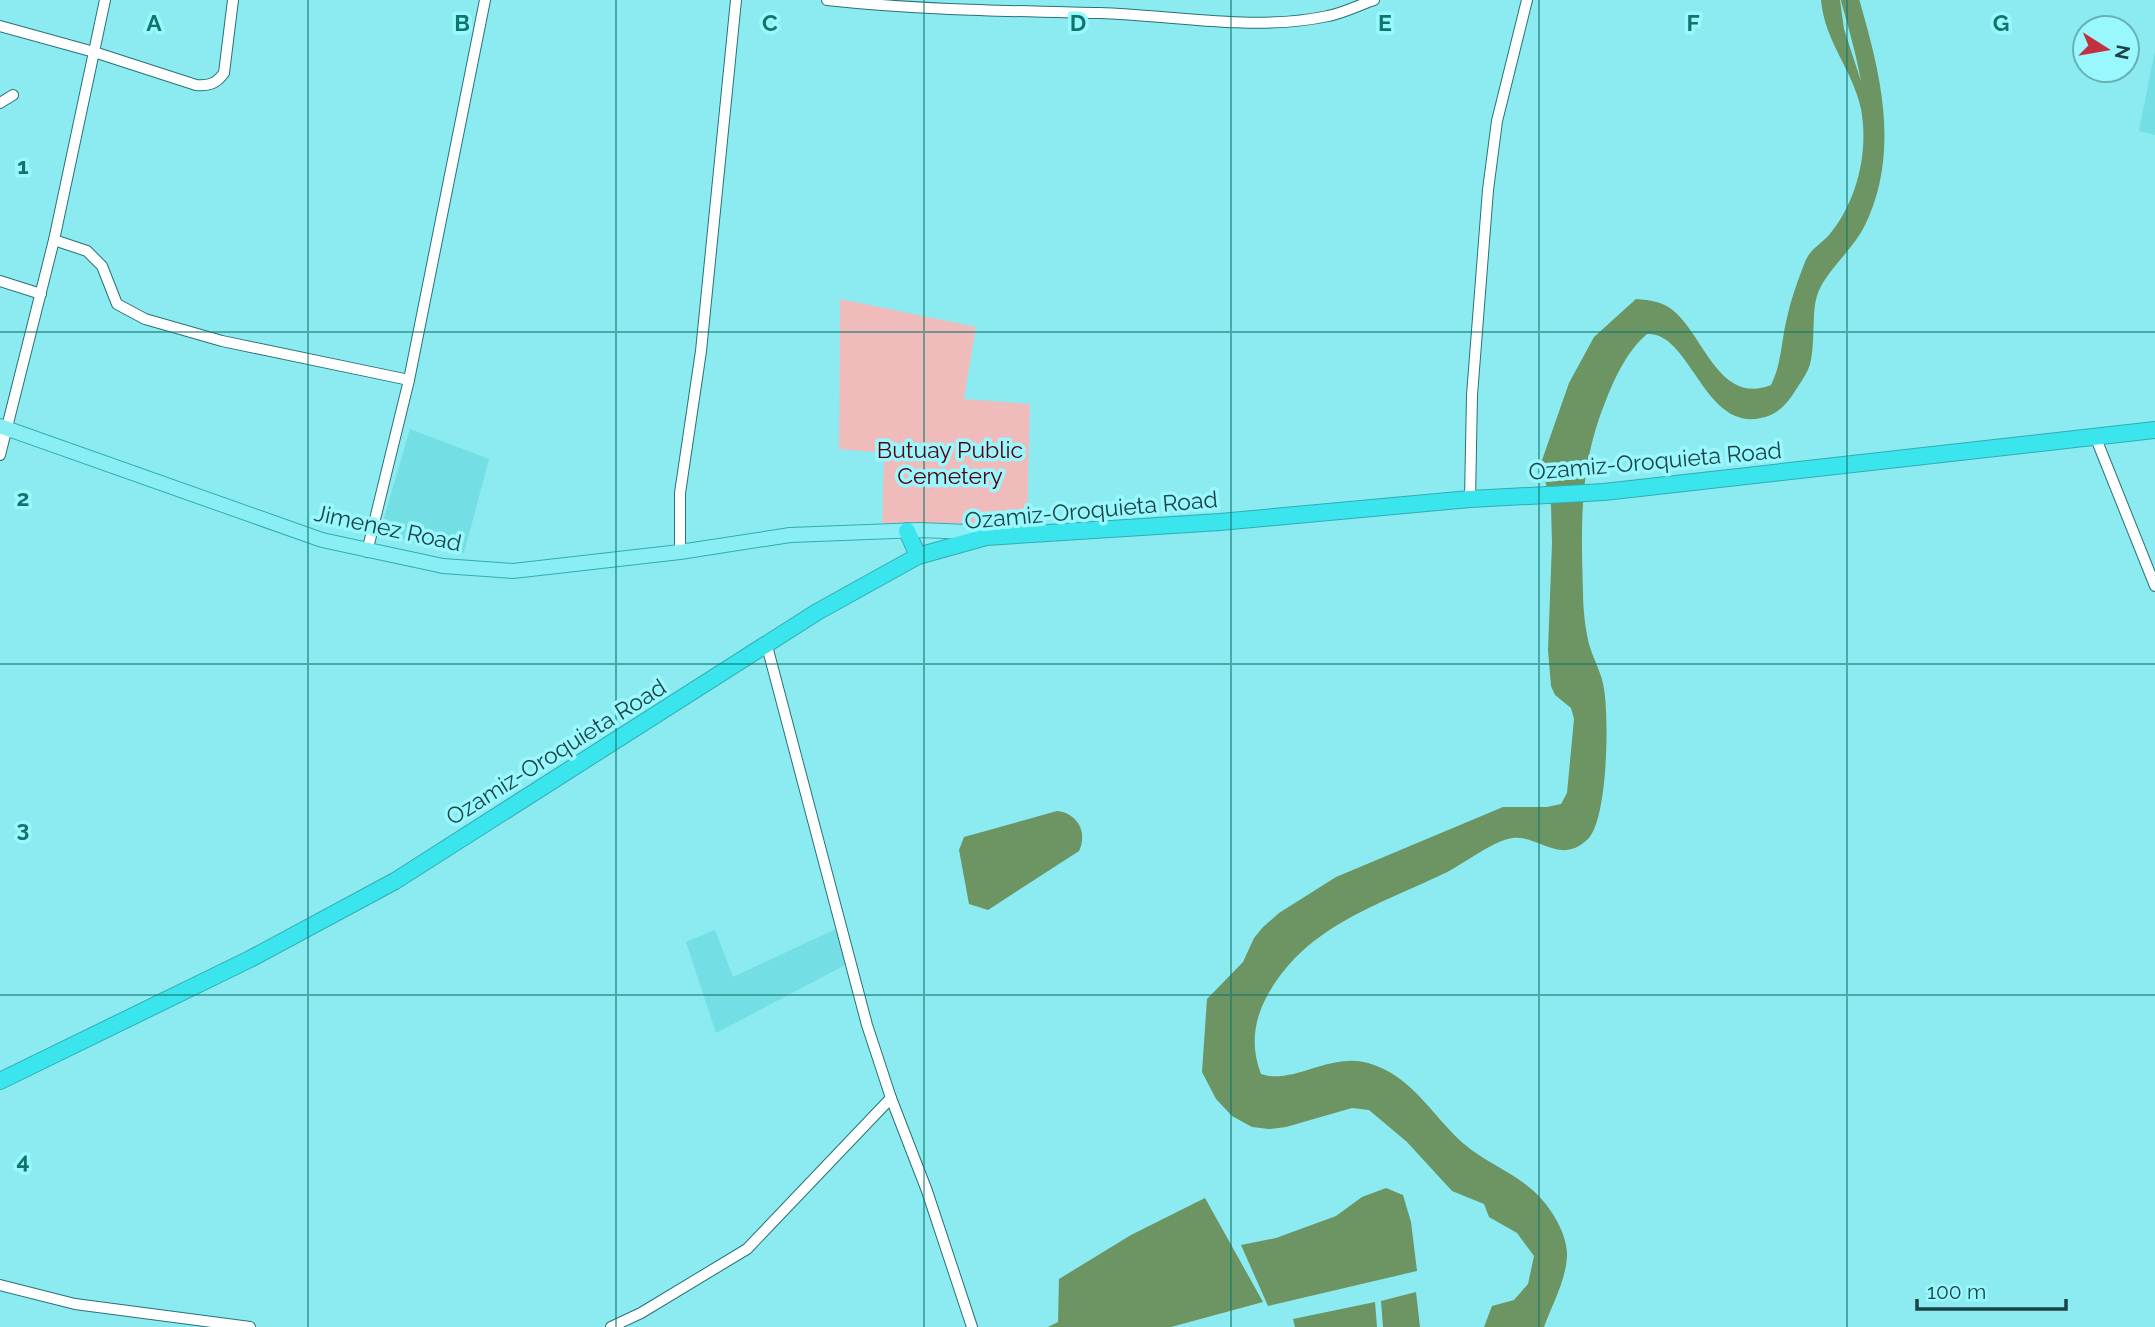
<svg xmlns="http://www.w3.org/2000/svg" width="2155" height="1327" font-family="Raleway,sans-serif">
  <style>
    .built { fill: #73dee3 }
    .green { fill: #f0bcbb }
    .water { fill: #6c9563 }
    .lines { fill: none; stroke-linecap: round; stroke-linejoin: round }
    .river { stroke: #6c9563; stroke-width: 18 }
    .minor-casing { stroke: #277377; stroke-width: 12 }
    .major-casing { stroke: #30adb3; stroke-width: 16 }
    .highway-casing { stroke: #30adb3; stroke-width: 18 }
    .minor { stroke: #fff; stroke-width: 10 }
    .major { stroke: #89eff4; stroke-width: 14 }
    .highway { stroke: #3be5ed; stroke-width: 16 }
    .grid { fill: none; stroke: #0f766e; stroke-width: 2; stroke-opacity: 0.55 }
    .labels { text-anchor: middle; stroke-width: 7; stroke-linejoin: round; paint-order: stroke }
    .park-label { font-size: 23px; fill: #560010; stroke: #99f8fd }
    .street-label { font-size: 23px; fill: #1c4446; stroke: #99f8fd }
    .grid-label { font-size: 23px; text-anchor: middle; font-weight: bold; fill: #0f766e; stroke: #99f8fd; stroke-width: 7; stroke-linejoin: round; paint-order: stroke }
  </style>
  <rect width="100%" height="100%" fill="#8bebf0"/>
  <g class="built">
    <polygon points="2155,51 2155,135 2139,131"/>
    <polygon points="410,429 489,459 464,553 379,535"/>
    <polygon points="836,929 847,964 716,1033 686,942 715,930 733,977"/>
  </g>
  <polygon class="green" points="840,299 976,327 964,399 1030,404 1027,531 882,526 884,453 839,449"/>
  <g class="water">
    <path d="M 1821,0 L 1840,0 L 1844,29 L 1872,115 L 1871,161 L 1868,180 L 1852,220 L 1808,280 L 1794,392 C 1787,405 1776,415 1761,418 C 1704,431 1690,331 1647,334 C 1628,350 1615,377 1606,400 C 1579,466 1581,522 1583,592 C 1583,608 1585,628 1589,644 C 1593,659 1602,673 1604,689 C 1609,717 1608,819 1588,839 C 1560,866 1538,835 1513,838 C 1493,840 1463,865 1443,874 C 1374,907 1304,927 1266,998 C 1253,1023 1251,1048 1261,1074 C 1293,1085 1330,1052 1368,1063 C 1413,1076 1431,1115 1464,1144 C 1484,1161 1510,1171 1530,1188 C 1548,1202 1568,1233 1567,1256 C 1566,1280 1552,1305 1544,1327 L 1484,1327 L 1492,1306 L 1514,1300 L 1528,1284 L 1534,1256 L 1517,1233 L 1489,1217 L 1484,1204 L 1452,1191 L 1407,1142 L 1369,1110 L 1352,1108 L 1286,1127 L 1269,1129 L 1252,1127 L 1232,1116 L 1216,1099 L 1202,1072 L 1207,999 L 1243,962 L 1254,938 L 1263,927 L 1279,913 L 1336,877 L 1503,807 L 1547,807 L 1561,804 L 1567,793 L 1574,719 L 1571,708 L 1555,695 L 1551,686 L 1548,650 L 1552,543 L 1551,506 L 1541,463 L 1569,383 L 1594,337 L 1636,299 C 1651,300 1665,302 1676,313 C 1705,340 1721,405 1771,385 C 1782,363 1781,341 1787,318 C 1791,299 1798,280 1805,262 C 1810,249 1820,245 1829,235 C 1857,202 1869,152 1861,109 C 1853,70 1825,43 1821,0 Z"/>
    <path d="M 1057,811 C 1077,813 1088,832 1079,851 L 988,910 L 969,904 L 959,850 L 964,837 Z"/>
    <polygon points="1386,1188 1403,1195 1411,1222 1417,1271 1268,1306 1241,1245 1276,1238 1336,1216 1362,1197"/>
    <polygon points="1205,1198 1263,1302 1171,1327 1048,1327 1058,1322 1059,1279 1131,1235"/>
    <polygon points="1416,1292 1420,1327 1383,1327 1381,1301"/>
    <polygon points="1375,1302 1377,1327 1295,1327 1293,1319"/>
  </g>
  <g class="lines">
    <path class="river" d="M 1785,390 C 1790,382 1798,372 1801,363 C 1808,338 1800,308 1812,284 C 1823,261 1845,245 1856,223 C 1892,152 1871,73 1850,0"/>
    <g class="minor-casing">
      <g id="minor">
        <path d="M 827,0 C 918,10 1008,11 1099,13 C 1174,15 1254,32 1328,16 C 1344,13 1359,5 1374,0"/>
        <path d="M 0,26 L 94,52 L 196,85 C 209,86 216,84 224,73 L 233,0"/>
        <polyline points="0,103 13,95"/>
        <polyline points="54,240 87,251 102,266 117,304 145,319 222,341 409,380"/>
        <polyline points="0,281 41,294"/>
        <polyline points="2095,436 2155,586"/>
        <polyline points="0,455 54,240 105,0"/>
        <polyline points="1470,499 1472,395 1488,190 1497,121 1527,0"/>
        <polyline points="367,552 409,380 485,0"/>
        <polyline points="680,552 680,493 701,351 736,0"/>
        <polyline points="767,646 867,1025 891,1098 927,1191 972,1327"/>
        <polyline points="0,1285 75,1304 250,1327"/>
        <polyline points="611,1327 641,1313 747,1249 891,1098"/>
      </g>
    </g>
    <g class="major-casing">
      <polyline id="major" points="0,426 322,540 443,566 513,571 680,552 790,535 920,530 993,533"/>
    </g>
    <g class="highway-casing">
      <g id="highway">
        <polyline points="907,531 918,556"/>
        <polyline points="0,1081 250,959 395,881 817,612 918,556 986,537 1220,522 1470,499 1604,492 2155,430"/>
      </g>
    </g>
    <use href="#minor" class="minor"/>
    <use href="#major" class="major"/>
    <use href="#highway" class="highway"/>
  </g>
  <path class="grid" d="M 308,0 L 308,1327M 616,0 L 616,1327M 924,0 L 924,1327M 1231,0 L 1231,1327M 1539,0 L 1539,1327M 1847,0 L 1847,1327M 0,332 L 2155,332M 0,664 L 2155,664M 0,995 L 2155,995"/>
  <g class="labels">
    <g class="park-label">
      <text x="950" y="458">Butuay Public<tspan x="950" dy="26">Cemetery</tspan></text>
    </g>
    <g class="street-label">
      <text transform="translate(1655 461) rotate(-5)" y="8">Ozamiz-Oroquieta Road</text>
      <text transform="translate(1091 510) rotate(-5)" y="8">Ozamiz-Oroquieta Road</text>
      <text transform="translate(388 528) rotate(12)" y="8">Jimenez Road</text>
      <text transform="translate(556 752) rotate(-32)" y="8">Ozamiz-Oroquieta Road</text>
    </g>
  </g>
  <g class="grid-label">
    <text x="154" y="31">A</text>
    <text x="462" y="31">B</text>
    <text x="770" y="31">C</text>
    <text x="1078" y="31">D</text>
    <text x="1385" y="31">E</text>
    <text x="1693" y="31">F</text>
    <text x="2001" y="31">G</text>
    <text x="23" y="174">1</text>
    <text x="23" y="506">2</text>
    <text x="23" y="837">3</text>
    <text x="23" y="1169">4</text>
  </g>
  <g transform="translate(2106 49) rotate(101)"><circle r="33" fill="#99f8fd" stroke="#67b0b4" stroke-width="2"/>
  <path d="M0-5L12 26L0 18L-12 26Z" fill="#c13140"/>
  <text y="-10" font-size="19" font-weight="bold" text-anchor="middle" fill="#1c4446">N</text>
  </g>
  <path d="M1917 1299v10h149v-10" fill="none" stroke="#1c4446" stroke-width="3.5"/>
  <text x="1927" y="1299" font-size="21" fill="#1c4446" stroke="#99f8fd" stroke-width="5" paint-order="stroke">100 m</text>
</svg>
